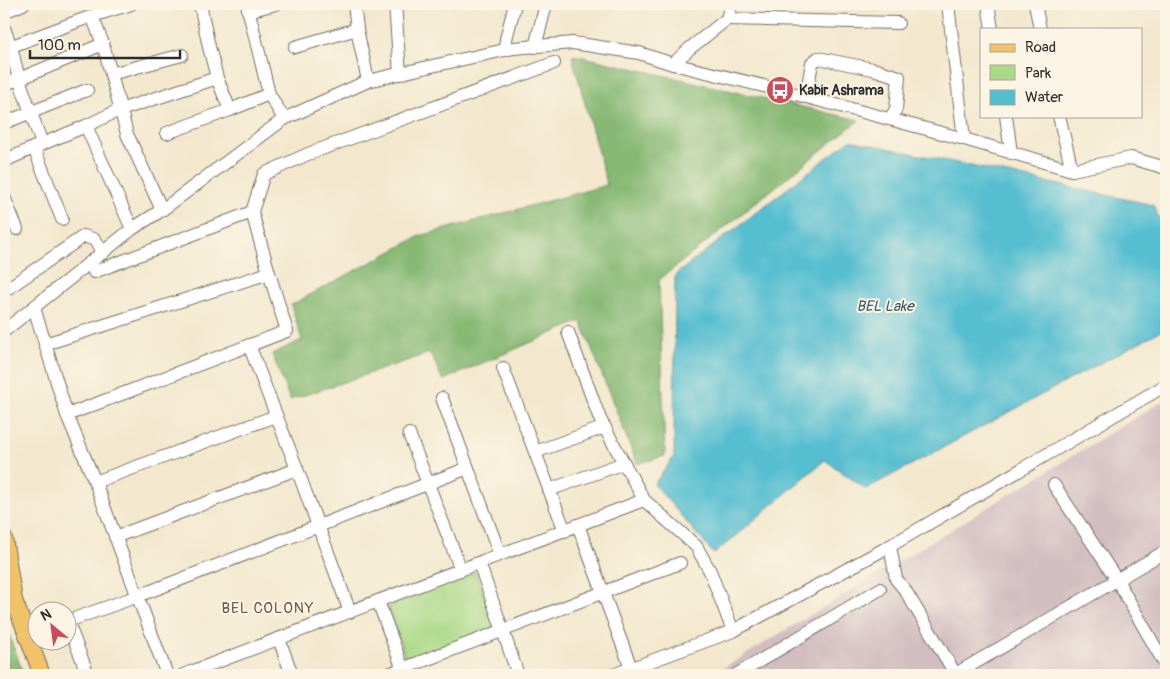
<svg xmlns="http://www.w3.org/2000/svg" width="1170" height="679" font-family="Pangolin,sans-serif">
  <style>
    .industrial { fill: #d2bec1 }
    .green { fill: #aad987; stroke: #6a8259 }
    .forest { fill: #87b974; stroke: #597250 }
    .water { fill: #54bed0; stroke: #40747e }
    .lines { fill: none; stroke-linecap: round; stroke-linejoin: round }
    .minor-casing { stroke: #716d64; stroke-width: 14 }
    .major-casing { stroke: #716d64; stroke-width: 18 }
    .minor { stroke: #fff; stroke-width: 12 }
    .major { stroke: #f1c369; stroke-width: 16 }
    .labels { text-anchor: middle; stroke-width: 4; stroke-linejoin: round; paint-order: stroke }
    .poi-label { font-size: 14px; font-weight: bold; fill: #2b2b2b; stroke: #fcf5e5; text-anchor: start }
    .water-label { font-size: 15px; font-style: italic; fill: #395e65; stroke: #fcf5e5 }
    .neighbourhood-label { font-size: 15px; letter-spacing: 1px; fill: #6d5746; stroke: #fcf5e5 }
  </style>
  <rect width="100%" height="100%" fill="#fcf5e5"/>
  <filter id="ink" filterUnits="userSpaceOnUse"><feTurbulence type="fractalNoise" baseFrequency=".02" numOctaves="2"/><feDisplacementMap in="SourceGraphic" scale="10" xChannelSelector="R" yChannelSelector="G"/><feConvolveMatrix kernelMatrix="1 2 1 2 8 2 1 2 1" color-interpolation-filters="sRGB"/></filter>
  <filter id="wash" filterUnits="userSpaceOnUse"><feTurbulence type="fractalNoise" baseFrequency=".0096" numOctaves="4" result="noise"/><feDisplacementMap in="SourceGraphic" scale="20" xChannelSelector="R" yChannelSelector="G"/><feGaussianBlur stdDeviation="1.12" result="paint"/><feColorMatrix in="noise" values="0 0 0 0 0 0 0 0 0 0 0 0 0 0 0 0 0 1.4 0 .05"/><feComposite in="paint" operator="in"/></filter>
  <g filter="url(#wash)">
    <rect width="100%" height="100%" fill="#f3e8ce"/>
    <polygon class="industrial" points="1166,399 1166,675 712,675"/>
    <polygon class="green" points="475,572 496,627 406,659 388,607"/>
    <g class="forest">
      <polygon points="572,56 579,56 859,120 659,280 665,456 637,464 581,321 443,380 430,353 290,400 272,354 302,340 291,305 420,236 607,185"/>
      <polygon points="4,622 24,675 4,675"/>
    </g>
    <polygon class="water" points="850,140 1153,205 1166,232 1166,328 866,489 825,460 714,554 654,484 674,457 675,275"/>
  </g>
  <g filter="url(#ink)">
    <g class="lines">
      <g class="minor-casing">
        <g id="minor">
          <polyline points="200,4 209,47 217,78 230,110"/>
          <polyline points="247,4 269,94 284,119"/>
          <polyline points="395,4 400,74"/>
          <polyline points="948,4 964,139"/>
          <polyline points="988,4 992,29"/>
          <polyline points="1035,4 1040,29"/>
          <polyline points="248,11 276,4"/>
          <polyline points="4,12 23,4"/>
          <polyline points="727,19 898,23"/>
          <polyline points="4,28 11,47 19,79 42,144"/>
          <polyline points="357,29 368,81"/>
          <polyline points="103,44 127,134 162,210"/>
          <polyline points="295,47 357,29 354,4"/>
          <polyline points="535,47 546,4"/>
          <polyline points="4,49 92,16"/>
          <polyline points="505,50 506,39 515,4"/>
          <polyline points="673,64 689,49 727,19 731,4"/>
          <polyline points="111,74 182,55"/>
          <polyline points="4,84 19,79 103,44 92,16 131,4"/>
          <polyline points="806,97 812,63 818,58 873,69 899,77 896,109 890,119"/>
          <polyline points="1006,116 1011,153"/>
          <polyline points="1059,116 1072,170"/>
          <polyline points="4,123 87,90"/>
          <polyline points="86,126 117,111 217,78"/>
          <polyline points="167,133 230,110 269,94"/>
          <polyline points="34,148 62,219"/>
          <polyline points="4,161 42,144 86,126 132,229"/>
          <polyline points="4,197 17,229"/>
          <polyline points="252,212 264,174 308,154 554,63"/>
          <polyline points="4,291 84,236 95,240 103,253"/>
          <polyline points="35,311 67,415 95,482 167,675"/>
          <polyline points="4,331 132,229 162,210 284,119 368,81 432,66 514,48 573,43 639,53 673,64 780,90 964,139 1072,170 1131,158 1166,168"/>
          <polyline points="568,332 600,419 644,500 696,546 710,571 733,631"/>
          <polyline points="45,344 269,273"/>
          <polyline points="249,345 297,469 350,612"/>
          <polyline points="503,368 565,531"/>
          <polyline points="442,398 500,555"/>
          <polyline points="67,415 287,331 269,273 252,212 94,272"/>
          <polyline points="409,434 461,570"/>
          <polyline points="535,452 605,427"/>
          <polyline points="95,482 276,416"/>
          <polyline points="1054,485 1117,580 1166,666"/>
          <polyline points="549,490 624,463"/>
          <polyline points="578,525 631,668"/>
          <polyline points="115,537 297,469"/>
          <polyline points="890,546 896,579 905,590 956,675"/>
          <polyline points="479,563 503,631 518,675"/>
          <polyline points="378,601 405,675"/>
          <polyline points="68,621 138,596 468,468"/>
          <polyline points="68,623 88,675"/>
          <polyline points="279,639 292,675"/>
          <polyline points="183,675 644,500"/>
          <polyline points="386,675 680,563"/>
          <polyline points="613,675 733,631 890,546 1166,385"/>
          <polyline points="736,675 880,589"/>
          <polyline points="954,675 1166,551"/>
        </g>
      </g>
      <g class="major-casing">
        <polyline id="major" points="4,538 14,600 42,675"/>
      </g>
      <use href="#minor" class="minor"/>
      <use href="#major" class="major"/>
    </g>
  </g>
  <defs>
    <g id="bus-disc" transform="scale(1.4375)"><circle r="9.5" fill="#d1495b" stroke="#fcf5e5"/><path d="M-5-6H5V4H4V6H2V4H-2V6H-4V4H-5ZM-3.5-4V0h7V-4ZM-3.5 1.2v1.5H-2V1.2ZM2 1.2v1.5H3.5V1.2Z" fill="#fff"/></g>
  </defs>
  <g fill-rule="evenodd">
    <use href="#bus-disc" x="780" y="90"/>
  </g>
  <g class="labels">
    <g class="poi-label">
      <text x="799" y="95">Kabir Ashrama</text>
    </g>
    <g class="water-label">
      <text x="885" y="311">BEL Lake</text>
    </g>
    <g class="neighbourhood-label">
      <text x="268" y="613">BEL COLONY</text>
    </g>
  </g>
  <rect width="1170" height="679" fill="none" stroke="#fcf5e5" stroke-width="20"/>
  <rect x="980" y="28" width="162" height="90" fill="#fcf5e5" stroke="#a8a49b"/>
  <rect x="990" y="44" width="25" height="8" fill="#f1c369" stroke="#a8a49b"/>
  <text x="1025" y="52" font-size="15" fill="#2b2b2b">Road</text>
  <rect x="990" y="65" width="25" height="15" fill="#aad987" stroke="#a8a49b"/>
  <text x="1025" y="78" font-size="15" fill="#2b2b2b">Park</text>
  <rect x="990" y="90" width="25" height="15" fill="#54bed0" stroke="#a8a49b"/>
  <text x="1025" y="102" font-size="15" fill="#2b2b2b">Water</text>
  <g transform="translate(52 626) rotate(331)"><circle r="24" fill="#fcf5e5" stroke="#a8a49b"/>
  <path d="M0-4L9 19L0 12L-9 19Z" fill="#d1495b"/>
  <text y="-8" font-size="14" font-weight="bold" text-anchor="middle" fill="#2b2b2b">N</text>
  </g>
  <path d="M30 50v8h150v-8" fill="none" stroke="#2b2b2b" stroke-width="2.5"/>
  <text x="38" y="50" font-size="15" fill="#2b2b2b" stroke="#fcf5e5" stroke-width="4" paint-order="stroke">100 m</text>
</svg>
